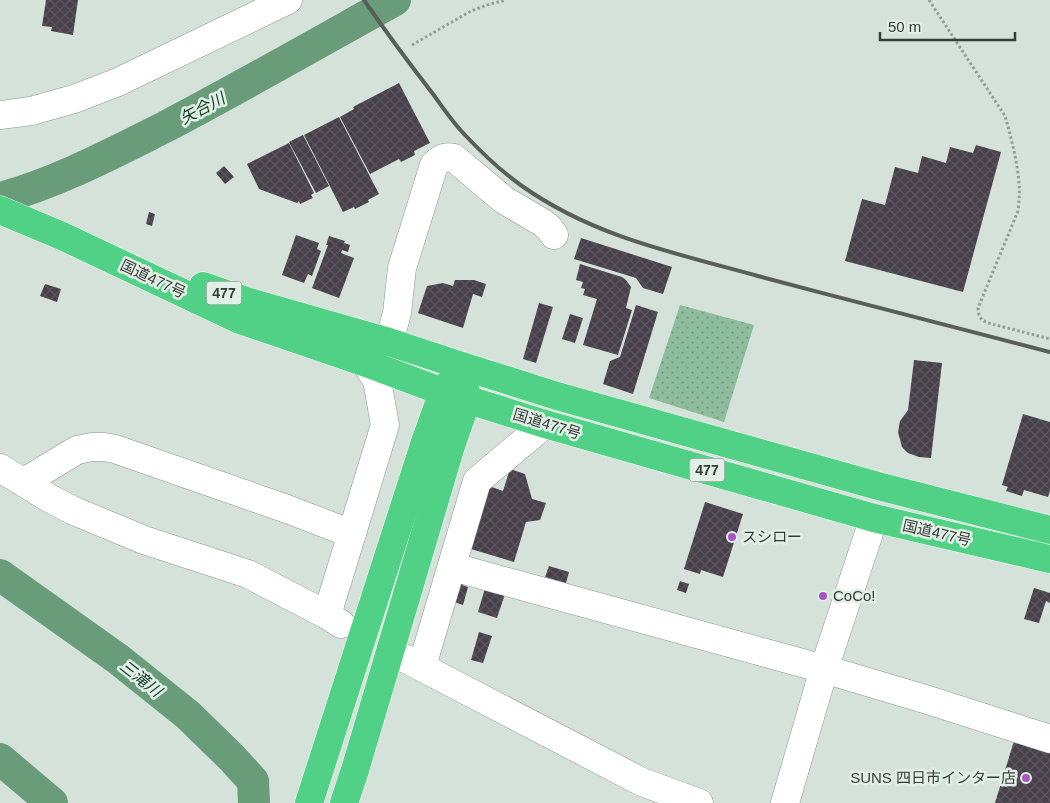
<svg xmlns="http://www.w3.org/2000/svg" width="1050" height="803" font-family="Helvetica,'Noto Sans JP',sans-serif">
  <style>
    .grass { fill: url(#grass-dots) }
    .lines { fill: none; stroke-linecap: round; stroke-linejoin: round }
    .river { stroke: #699d7a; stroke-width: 32 }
    .building { fill: url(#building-cross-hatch) }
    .minor-casing { stroke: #8a968d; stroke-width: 29 }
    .highway-casing { stroke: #fff; stroke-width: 29 }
    .path { stroke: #939d96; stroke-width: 3; stroke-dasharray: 2.5 2.5; stroke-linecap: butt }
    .minor { stroke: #fff; stroke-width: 28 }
    .highway { stroke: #50d185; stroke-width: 28 }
    .rail { stroke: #585e59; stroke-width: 4 }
    .poi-dot { fill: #a954c2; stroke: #e2efe6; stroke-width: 2 }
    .labels { text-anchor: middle; stroke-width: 5; stroke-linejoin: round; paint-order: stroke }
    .shield { fill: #e2efe6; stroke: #6a726c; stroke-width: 1 }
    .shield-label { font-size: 14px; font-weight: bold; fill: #373c38 }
    .street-label { font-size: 15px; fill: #373c38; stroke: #e2efe6 }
    .poi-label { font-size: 15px; fill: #373c38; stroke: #e2efe6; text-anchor: start }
    .water-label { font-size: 16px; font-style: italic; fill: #0d371f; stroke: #e2efe6 }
  </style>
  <defs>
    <pattern id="grass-dots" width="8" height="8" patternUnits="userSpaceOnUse" patternTransform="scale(1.25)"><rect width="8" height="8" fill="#8dbd9c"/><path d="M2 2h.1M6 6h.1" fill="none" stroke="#749b80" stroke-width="1.8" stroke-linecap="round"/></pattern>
    <pattern id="building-cross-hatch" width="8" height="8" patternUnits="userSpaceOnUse" patternTransform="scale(1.25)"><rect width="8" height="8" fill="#48414b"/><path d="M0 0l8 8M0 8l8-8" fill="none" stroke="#5a555d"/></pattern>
  </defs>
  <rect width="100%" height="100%" fill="#d5e2d9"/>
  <polygon class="grass" points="680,305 754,325 724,422 649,398"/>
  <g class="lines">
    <g class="river">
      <path d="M 0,198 C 56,183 111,154 163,128 C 241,87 318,43 395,0"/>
      <polyline points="0,575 118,659 188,715 232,758 253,781 254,803"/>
      <polyline points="0,759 52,803"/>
    </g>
  </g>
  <g class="building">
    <polygon points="46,0 78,0 73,35 51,31 52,27 42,26"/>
    <polygon points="399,83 430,143 414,151 415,155 401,162 399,159 370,174 340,117 354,109 353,107"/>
    <polygon points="339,117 379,194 368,200 369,202 355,209 354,207 343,212 304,135"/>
    <polygon points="303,135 329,186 316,193 289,142"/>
    <polygon points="289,143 314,193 311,195 313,198 300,204 299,201 297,203 259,189 247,164"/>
    <polygon points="976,145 1001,152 963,292 845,261 862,199 885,205 895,167 918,173 922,156 946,163 950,147 973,153"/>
    <polygon points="224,166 234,177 225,184 216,173"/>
    <polygon points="149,212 155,214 152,226 146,224"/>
    <polygon points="296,235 319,243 317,249 321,251 312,276 308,274 304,283 282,275"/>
    <polygon points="329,236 345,241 344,243 350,245 348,252 342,250 341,253 354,258 339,298 312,288 328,245 326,245"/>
    <polygon points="581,238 672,267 663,294 643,288 636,278 574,259"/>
    <polygon points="580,264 622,277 626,280 631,287 626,308 632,310 618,355 583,345 597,299 583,295 585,289 581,288 583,282 576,280"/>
    <polygon points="455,280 474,280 486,284 482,297 473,294 463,328 418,313 427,286 443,283 453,286"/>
    <polygon points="45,284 61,289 57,302 40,296"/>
    <polygon points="539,303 553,307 536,363 523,359"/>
    <polygon points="636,305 658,312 633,394 603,384 610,361 620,357"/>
    <polygon points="570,314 583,318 575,343 562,339"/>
    <polygon points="914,360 942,363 931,458 919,457 908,453 902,447 898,432 900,421 908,410"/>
    <polygon points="1023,414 1050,422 1050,491 1048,497 1024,490 1022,496 1006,491 1008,487 1002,485"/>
    <polygon points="510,469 525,474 532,499 546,503 540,520 526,522 514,562 471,549 489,486 503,491"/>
    <polygon points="705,502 743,514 723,577 701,570 700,574 684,569"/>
    <polygon points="549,566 569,572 566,583 545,577"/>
    <polygon points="680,581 689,584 686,593 677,590"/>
    <polygon points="459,583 465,583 462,585 468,587 463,605 451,601 456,584 461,585"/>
    <polygon points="486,585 506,591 497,618 478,612"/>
    <polygon points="1034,588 1050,593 1050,603 1046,601 1039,623 1024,619"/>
    <polygon points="479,632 492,636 483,663 471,660"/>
    <polygon points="1014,741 1050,752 1050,803 995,803"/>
  </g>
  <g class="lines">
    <g class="minor-casing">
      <g id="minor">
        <polyline points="0,115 31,111 74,99 118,82 288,0"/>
        <path d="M 389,342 L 397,313 L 402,268 L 434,165 C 441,158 445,156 454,158 L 504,200 L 543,223 L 549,228 L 554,235"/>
        <polyline points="0,468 49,498 72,510 144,540 248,574 327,615 341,624"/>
        <polyline points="24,482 77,450 92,447 104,447 115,449 287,509 352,534"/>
        <polyline points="453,567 824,669 928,700 1050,739"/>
        <polyline points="327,615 385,425 377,380 365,363"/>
        <polyline points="404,658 642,782 699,803"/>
        <polyline points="422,666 477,481 545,424"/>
        <polyline points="785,803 824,669 874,518"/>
      </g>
    </g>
    <g class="highway-casing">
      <g id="highway">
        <polyline points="0,210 62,236 240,320 369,364 443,392 545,424 874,518 1050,559"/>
        <polyline points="203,286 246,301 389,342 462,366 557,396 878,486 1050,530"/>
        <polyline points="309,803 425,442 443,392 454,378"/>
        <polyline points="344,803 355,770 450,449 467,400 464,381"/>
      </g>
    </g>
    <g class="path">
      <path d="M 929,0 L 1005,116 C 1011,137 1017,160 1019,183 C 1020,192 1019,201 1018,211 L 978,308 L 979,315 L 982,320 L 988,323 L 1050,339"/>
      <polyline points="412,45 471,11 490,4 506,0"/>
    </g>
    <use href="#minor" class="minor"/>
    <use href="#highway" class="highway"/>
    <path class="rail" d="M 364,0 C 386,32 409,63 433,94 C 443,108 453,123 465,135 C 482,153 502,172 522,186 C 594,237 675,253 758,276 C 855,302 952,327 1050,352"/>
  </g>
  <g class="poi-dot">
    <circle cx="732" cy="537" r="5"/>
    <circle cx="823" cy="596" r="5"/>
    <circle cx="1026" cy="778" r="5"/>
  </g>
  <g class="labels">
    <g class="shield">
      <rect x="206.5" y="281.5" width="35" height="23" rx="4"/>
      <rect x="689.5" y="458.5" width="35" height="23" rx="4"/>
    </g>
    <g class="shield-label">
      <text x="224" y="298">477</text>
      <text x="707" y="475">477</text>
    </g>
    <g class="street-label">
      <text transform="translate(153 279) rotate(25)" y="5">国道477号</text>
      <text transform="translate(547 424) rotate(17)" y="5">国道477号</text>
      <text transform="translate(937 533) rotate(13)" y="5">国道477号</text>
    </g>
    <g class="poi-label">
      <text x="742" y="542">スシロー</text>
      <text x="833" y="601">CoCo!</text>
      <text x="1016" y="783" text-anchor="end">SUNS 四日市インター店</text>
    </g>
    <g class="water-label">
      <text transform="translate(202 108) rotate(-28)" y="6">矢合川</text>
      <text transform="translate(141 678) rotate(38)" y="6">三滝川</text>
    </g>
  </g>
  <path d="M880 32v8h135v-8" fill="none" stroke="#373c38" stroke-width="2.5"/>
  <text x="888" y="32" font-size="15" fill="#373c38" stroke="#e2efe6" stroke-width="4" paint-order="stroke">50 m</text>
</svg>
